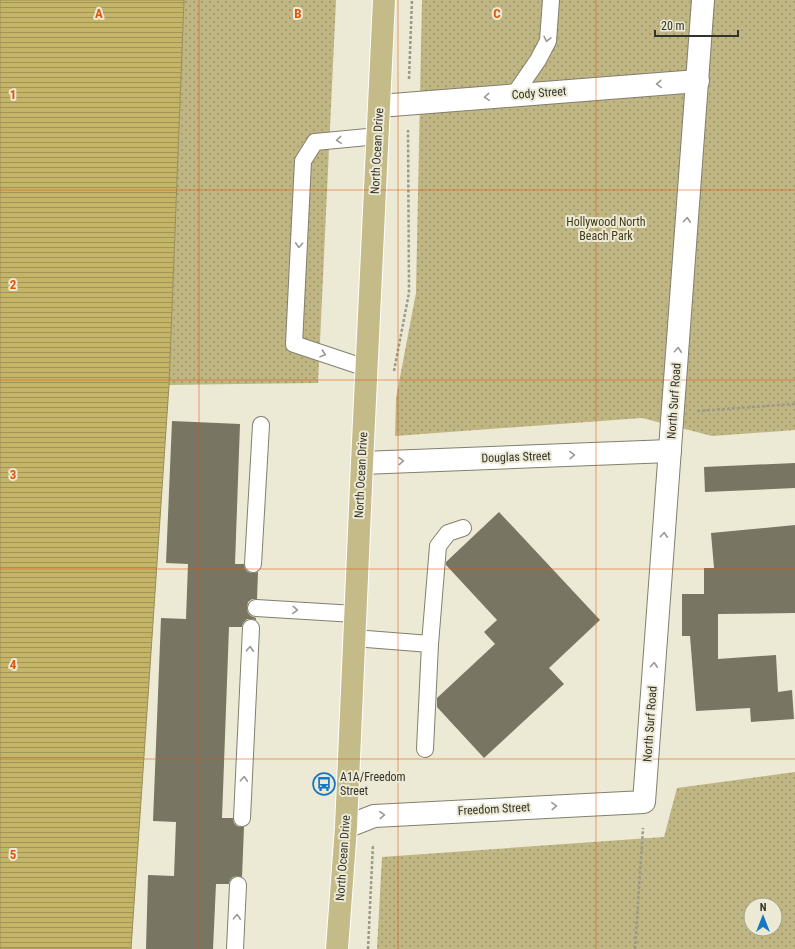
<svg xmlns="http://www.w3.org/2000/svg" width="795" height="949" font-family="'Roboto Condensed',sans-serif">
  <style>
    .grass { fill: url(#grass-dots); fill-rule: evenodd }
    .water { fill: url(#water-rules); stroke: #998e56 }
    .building { fill: #787563 }
    .lines { fill: none; stroke-linecap: round; stroke-linejoin: round }
    .service-casing { stroke: #837f6d; stroke-width: 18 }
    .minor-casing { stroke: #837f6d; stroke-width: 24 }
    .primary-casing { stroke: #fff; stroke-width: 24 }
    .path { stroke: #9b9989; stroke-width: 2.5; stroke-dasharray: 3 2; stroke-linecap: butt }
    .service { stroke: #fff; stroke-width: 16 }
    .minor { stroke: #fff; stroke-width: 22 }
    .primary { stroke: #c4bb88; stroke-width: 22 }
    .oneway { stroke: #9a9995 }
    .grid { fill: none; stroke: #df570e; stroke-width: 1; stroke-opacity: 0.55 }
    .labels { text-anchor: middle; stroke-width: 4; stroke-linejoin: round; paint-order: stroke }
    .street-label { font-size: 12px; fill: #34332b; stroke: #ece9d4 }
    .park-label { font-size: 12px; fill: #413b19; stroke: #ece9d4 }
    .poi-label { font-size: 12px; fill: #34332b; stroke: #ece9d4; text-anchor: start }
    .grid-label { font-size: 13px; text-anchor: middle; font-weight: bold; fill: #df570e; stroke: #ece9d4; stroke-width: 4; stroke-linejoin: round; paint-order: stroke }
  </style>
  <defs>
    <pattern id="grass-dots" width="8" height="8" patternUnits="userSpaceOnUse"><rect width="8" height="8" fill="#bfb684"/><path d="M2 2h.1M6 6h.1" fill="none" stroke="#9c956c" stroke-width="1.8" stroke-linecap="round"/></pattern>
    <pattern id="water-rules" width="6" height="5" patternUnits="userSpaceOnUse"><rect width="6" height="5" fill="#c4b569"/><path d="M0 2.5h6" fill="none" stroke="#a09457"/></pattern>
  </defs>
  <rect width="100%" height="100%" fill="#ece9d4"/>
  <g class="grass">
    <polygon points="184,0 336,0 318,383 169,385"/>
    <polygon points="422,0 795,0 795,430 712,436 642,418 395,436 396,398 416,293"/>
    <path d="M 795,772 L 795,949 L 377,949 L 382,857 L 664,837 L 677,788 ZM 751,905 L 775,905 L 775,929 L 751,929 Z"/>
  </g>
  <polygon class="water" points="0,0 184,0 169,385 131,949 0,949"/>
  <g class="building">
    <polygon points="172,421 240,424 235,564 244,564 245,569 248,572 253,573 258,572 257,599 252,599 248,602 247,608 248,613 251,616 256,618 256,620 252,619 247,619 243,623 242,627 229,627 222,818 233,818 234,823 237,826 244,827 242,877 238,876 233,877 230,880 229,884 216,884 213,949 146,949 148,875 174,876 176,822 153,821 161,618 186,619 188,564 166,563"/>
    <polygon points="795,463 795,488 705,492 704,467"/>
    <polygon points="499,512 600,620 549,668 564,684 484,758 437,707 437,698 495,644 484,632 497,620 446,565 446,562"/>
    <polygon points="795,525 795,613 718,614 718,659 776,655 778,692 792,690 794,719 751,722 750,708 696,711 690,636 682,636 682,594 704,594 704,568 714,568 711,533"/>
  </g>
  <g class="lines">
    <g class="service-casing">
      <g id="service">
        <polyline points="514,95 538,60 548,41 551,0"/>
        <polyline points="366,368 294,344 303,161 315,142 378,136"/>
        <polyline points="253,564 261,425"/>
        <polyline points="256,608 355,614"/>
        <polyline points="354,638 430,644 438,546 448,533 463,528"/>
        <polyline points="425,749 430,644"/>
        <polyline points="242,818 251,628"/>
        <polyline points="235,949 238,885"/>
      </g>
    </g>
    <g class="minor-casing">
      <g id="minor">
        <polyline points="379,106 698,81"/>
        <polyline points="362,463 670,451"/>
        <polyline points="346,827 374,816 644,802 703,0"/>
      </g>
    </g>
    <g class="primary-casing">
      <polyline id="primary" points="337,949 346,827 362,463 384,0"/>
    </g>
    <g class="path">
      <polyline points="409,79 412,0"/>
      <polyline points="394,371 409,293 408,130"/>
      <polyline points="697,411 795,404"/>
      <polyline points="368,949 373,844"/>
      <polyline points="635,949 643,828"/>
    </g>
    <use href="#service" class="service"/>
    <use href="#minor" class="minor"/>
    <use href="#primary" class="primary"/>
  </g>
  <defs><path id="oneway-chevron" d="M-2-3.5L2.5 0L-2 3.5" fill="none" stroke-width="1.6" stroke-linecap="round" stroke-linejoin="round"/></defs>
  <g class="oneway">
    <use href="#oneway-chevron" transform="translate(547 39) rotate(103)"/>
    <use href="#oneway-chevron" transform="translate(659 84) rotate(176)"/>
    <use href="#oneway-chevron" transform="translate(487 97) rotate(175)"/>
    <use href="#oneway-chevron" transform="translate(339 140) rotate(175)"/>
    <use href="#oneway-chevron" transform="translate(687 220) rotate(-86)"/>
    <use href="#oneway-chevron" transform="translate(299 245) rotate(93)"/>
    <use href="#oneway-chevron" transform="translate(678 350) rotate(-86)"/>
    <use href="#oneway-chevron" transform="translate(323 354) rotate(18)"/>
    <use href="#oneway-chevron" transform="translate(572 455) rotate(-2)"/>
    <use href="#oneway-chevron" transform="translate(401 461) rotate(-2)"/>
    <use href="#oneway-chevron" transform="translate(664 535) rotate(-86)"/>
    <use href="#oneway-chevron" transform="translate(295 610) rotate(4)"/>
    <use href="#oneway-chevron" transform="translate(250 649) rotate(-87)"/>
    <use href="#oneway-chevron" transform="translate(654 665) rotate(-86)"/>
    <use href="#oneway-chevron" transform="translate(244 779) rotate(-87)"/>
    <use href="#oneway-chevron" transform="translate(554 806) rotate(-3)"/>
    <use href="#oneway-chevron" transform="translate(382 815) rotate(-3)"/>
    <use href="#oneway-chevron" transform="translate(237 917) rotate(-87)"/>
  </g>
  <path class="grid" d="M 199,0 L 199,949M 398,0 L 398,949M 596,0 L 596,949M 0,190 L 795,190M 0,380 L 795,380M 0,569 L 795,569M 0,759 L 795,759"/>
  <defs>
    <g id="bus-ring" transform="scale(1.15)"><circle r="9.5" fill="#ece9d4" stroke="#1677c3" stroke-width="1.5"/><path d="M-5-6H5V4H4V6H2V4H-2V6H-4V4H-5ZM-3.5-4V0h7V-4ZM-3.5 1.2v1.5H-2V1.2ZM2 1.2v1.5H3.5V1.2Z" fill="#1677c3"/></g>
  </defs>
  <g fill-rule="evenodd">
    <use href="#bus-ring" x="324" y="784"/>
  </g>
  <g class="labels">
    <g class="street-label">
      <text transform="translate(539 93) rotate(-4)" y="4">Cody Street</text>
      <text transform="translate(377 151) rotate(-87)" y="4">North Ocean Drive</text>
      <text transform="translate(674 401) rotate(-86)" y="4">North Surf Road</text>
      <text transform="translate(516 457) rotate(-2)" y="4">Douglas Street</text>
      <text transform="translate(361 475) rotate(-87)" y="4">North Ocean Drive</text>
      <text transform="translate(650 724) rotate(-86)" y="4">North Surf Road</text>
      <text transform="translate(494 809) rotate(-3)" y="4">Freedom Street</text>
      <text transform="translate(343 858) rotate(-86)" y="4">North Ocean Drive</text>
    </g>
    <g class="park-label">
      <text x="606" y="226">Hollywood North<tspan x="606" dy="14">Beach Park</tspan></text>
    </g>
    <g class="poi-label">
      <text x="340" y="781">A1A/Freedom<tspan x="340" dy="14">Street</tspan></text>
    </g>
  </g>
  <g class="grid-label">
    <text x="99" y="18">A</text>
    <text x="298" y="18">B</text>
    <text x="497" y="18">C</text>
    <text x="13" y="99">1</text>
    <text x="13" y="289">2</text>
    <text x="13" y="479">3</text>
    <text x="13" y="669">4</text>
    <text x="13" y="859">5</text>
  </g>
  <g transform="translate(763 917)"><circle r="19" fill="#ece9d4" stroke="#a2a090"/>
  <path d="M0-3L7 15L0 10L-7 15Z" fill="#1677c3"/>
  <text y="-6" font-size="11" font-weight="bold" text-anchor="middle" fill="#34332b">N</text>
  </g>
  <path d="M655 30v6h83v-6" fill="none" stroke="#34332b" stroke-width="2"/>
  <text x="661" y="30" font-size="12" fill="#34332b" stroke="#ece9d4" stroke-width="3" paint-order="stroke">20 m</text>
</svg>
